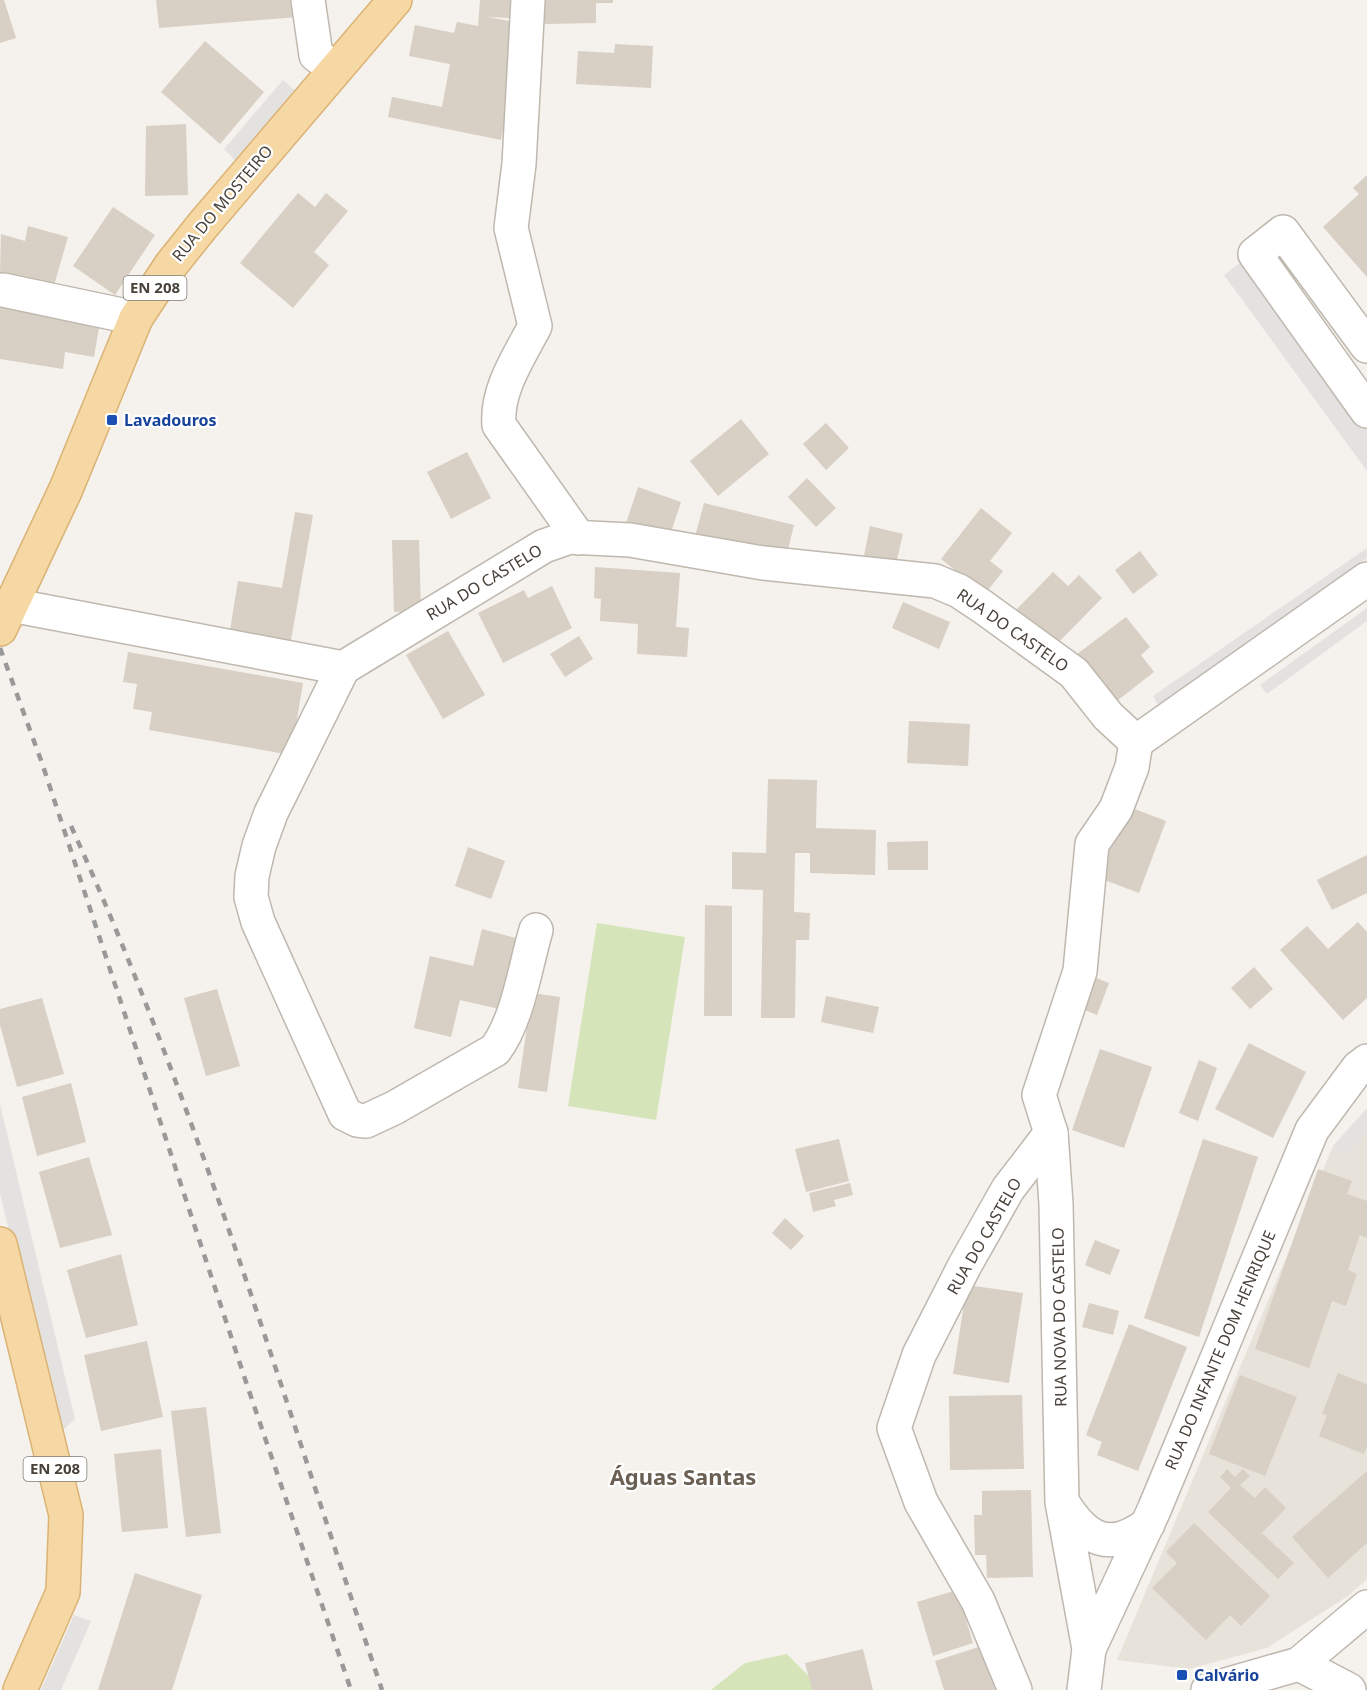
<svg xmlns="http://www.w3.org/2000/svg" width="1367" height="1690" font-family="'Noto Sans',sans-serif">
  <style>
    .residential { fill: #e8e3da }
    .green { fill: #d5e5b9 }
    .parking { fill: #e4e2e0 }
    .building { fill: #d8cfc5 }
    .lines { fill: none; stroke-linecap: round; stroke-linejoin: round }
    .minor-casing { stroke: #bfb8af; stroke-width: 36 }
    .major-casing { stroke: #dab374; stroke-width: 36 }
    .minor { stroke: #fff; stroke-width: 33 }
    .major { stroke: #f6d8a4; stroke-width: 33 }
    .rail { stroke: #999; stroke-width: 4.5; stroke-dasharray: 8 8; stroke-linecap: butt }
    .transit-dot { fill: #1a4fb4; stroke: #fff; stroke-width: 2 }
    .labels { text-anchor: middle; stroke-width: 4.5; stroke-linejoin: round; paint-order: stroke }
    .shield { fill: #fff; stroke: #807b75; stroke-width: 1.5 }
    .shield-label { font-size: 15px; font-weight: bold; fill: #49423a }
    .street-label { font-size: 16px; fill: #49423a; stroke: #fff }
    .transit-label { font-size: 16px; font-weight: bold; fill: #164399; stroke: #fff; text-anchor: start }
    .district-label { font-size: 22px; font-weight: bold; fill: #6a5f52; stroke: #fff }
  </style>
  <rect width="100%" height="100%" fill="#f5f1ec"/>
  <polygon class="residential" points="1367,1110 1367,1579 1348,1596 1267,1648 1189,1669 1117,1660 1333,1146"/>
  <g class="green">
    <polygon points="597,923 685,937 656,1120 568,1106"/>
    <polygon points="787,1654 822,1690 711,1690 745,1663"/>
  </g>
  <g class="parking">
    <polygon points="283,80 298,93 236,161 224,149"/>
    <polygon points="1245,259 1367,427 1367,471 1224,275"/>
    <polygon points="1367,548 1367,558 1158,705 1153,696"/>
    <polygon points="1367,608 1367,621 1267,694 1260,685"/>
    <polygon points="0,1104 75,1419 59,1434 0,1194"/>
    <polygon points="1367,1108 1367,1133 1344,1155 1333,1146"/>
    <polygon points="74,1615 91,1621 61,1690 41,1690"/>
  </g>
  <g class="building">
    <polygon points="0,0 4,0 16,38 0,43"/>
    <polygon points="156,0 296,0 298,17 159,28"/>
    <polygon points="480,0 513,0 512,18 488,17 524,24 501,140 388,117 392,97 442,107 450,64 409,56 415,25 454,33 457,22 478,26"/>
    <polygon points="544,0 613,0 613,3 596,3 596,23 545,24"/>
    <polygon points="205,41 264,92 220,144 161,92"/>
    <polygon points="615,44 653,46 651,88 576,84 578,51 614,53"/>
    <polygon points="186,124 188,195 145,196 146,126"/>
    <polygon points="1367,175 1367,277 1323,227 1359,194 1353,188"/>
    <polygon points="298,193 315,207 326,193 348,211 314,252 329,265 293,308 240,263"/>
    <polygon points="113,207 155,235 115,295 73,266"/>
    <polygon points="28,226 68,237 53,289 0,274 1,234 25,241"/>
    <polygon points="0,307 100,322 94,357 65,352 63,369 0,359"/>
    <polygon points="741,419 769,454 718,496 690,461"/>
    <polygon points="826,423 849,448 826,470 803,444"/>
    <polygon points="467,452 491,498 451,519 427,472"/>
    <polygon points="807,478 836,508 816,527 788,497"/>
    <polygon points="638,487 681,502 668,541 625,526"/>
    <polygon points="704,503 794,525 784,566 693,544"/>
    <polygon points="981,508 1012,533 990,561 1003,571 985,594 941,559"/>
    <polygon points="295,512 313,515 290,646 229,636 238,581 282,588"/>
    <polygon points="870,526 903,534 896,564 864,556"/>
    <polygon points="392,540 419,540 421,611 394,612"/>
    <polygon points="1140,551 1158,575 1133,594 1115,570"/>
    <polygon points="595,567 680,573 676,627 689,628 687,657 637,654 638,624 600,621 601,599 594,598"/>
    <polygon points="1053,572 1068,586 1079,575 1102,598 1053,648 1015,611"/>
    <polygon points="552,586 572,628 503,663 478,613 524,590 528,598"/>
    <polygon points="903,602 950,622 939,649 892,628"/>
    <polygon points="1126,617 1150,647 1141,655 1154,672 1109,707 1072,658"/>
    <polygon points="448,631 485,695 443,719 406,655"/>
    <polygon points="579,636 593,659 565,677 550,654"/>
    <polygon points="128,652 303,683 291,755 149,730 152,712 133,709 137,684 123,682"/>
    <polygon points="909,721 970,724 968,766 907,763"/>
    <polygon points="768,779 817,780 816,828 876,830 875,875 810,873 810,853 795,853 794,912 810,913 809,940 796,940 795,1018 761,1018 763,890 732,889 732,852 766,853"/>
    <polygon points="1119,803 1166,821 1139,893 1091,875"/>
    <polygon points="928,841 928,870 888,870 887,842"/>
    <polygon points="468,847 505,861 491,899 455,886"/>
    <polygon points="1367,855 1367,893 1332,910 1317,880"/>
    <polygon points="705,905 732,906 732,1016 704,1016"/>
    <polygon points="1358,922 1367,932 1367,998 1343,1020 1280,950 1307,926 1328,949"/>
    <polygon points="482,929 516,938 499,1009 460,1000 451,1037 414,1028 430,956 473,966"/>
    <polygon points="1254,967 1273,989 1250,1009 1231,988"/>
    <polygon points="1086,974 1109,983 1097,1015 1074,1006"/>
    <polygon points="217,989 240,1066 206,1076 184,998"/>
    <polygon points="532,993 560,997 547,1092 518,1088"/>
    <polygon points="826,996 879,1007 873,1033 821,1022"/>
    <polygon points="42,998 64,1074 17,1087 0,1025 0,1009"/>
    <polygon points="1249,1043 1306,1072 1273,1138 1215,1109"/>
    <polygon points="1100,1049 1152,1067 1124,1148 1072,1130"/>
    <polygon points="1199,1060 1217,1068 1198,1121 1179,1113"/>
    <polygon points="71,1083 86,1142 37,1156 22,1097"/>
    <polygon points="839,1139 849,1181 806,1192 795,1149"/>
    <polygon points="1203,1139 1258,1157 1199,1337 1144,1318"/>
    <polygon points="89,1157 112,1235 60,1248 39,1172"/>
    <polygon points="1318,1169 1352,1181 1347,1194 1367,1201 1367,1238 1360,1235 1348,1270 1357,1274 1346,1306 1332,1301 1309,1368 1255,1349"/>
    <polygon points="850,1183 853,1195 834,1200 836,1206 813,1212 809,1193"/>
    <polygon points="785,1218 804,1236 791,1250 772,1233"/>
    <polygon points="1095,1240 1120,1250 1110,1275 1085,1265"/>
    <polygon points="121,1254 138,1325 86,1338 67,1270"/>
    <polygon points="967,1285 1023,1293 1009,1383 953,1374"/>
    <polygon points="1089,1303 1119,1311 1113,1335 1082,1327"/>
    <polygon points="1129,1324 1187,1347 1138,1471 1097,1455 1102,1442 1086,1435"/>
    <polygon points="147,1341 163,1417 101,1431 84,1355"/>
    <polygon points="1338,1373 1367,1384 1367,1447 1364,1454 1319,1436 1327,1415 1322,1414"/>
    <polygon points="1240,1375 1297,1397 1265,1476 1209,1454"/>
    <polygon points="1022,1395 1024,1469 950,1470 949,1396"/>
    <polygon points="206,1407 221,1533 186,1537 171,1411"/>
    <polygon points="161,1449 168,1528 122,1532 114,1454"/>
    <polygon points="1227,1469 1235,1477 1243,1469 1250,1476 1240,1485 1255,1498 1265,1487 1286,1508 1262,1533 1294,1563 1278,1579 1208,1512 1231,1488 1220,1477"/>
    <polygon points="1367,1471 1367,1543 1328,1578 1292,1537"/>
    <polygon points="1031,1490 1033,1577 987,1578 986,1555 975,1555 974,1515 982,1515 982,1491"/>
    <polygon points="1194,1523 1270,1596 1241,1626 1230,1615 1206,1640 1152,1588 1177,1563 1166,1552"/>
    <polygon points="135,1573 202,1595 172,1690 98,1690"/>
    <polygon points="957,1590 973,1643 933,1656 917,1602"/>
    <polygon points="982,1646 995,1690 944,1690 935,1661"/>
    <polygon points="863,1649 873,1690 812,1690 805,1663"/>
  </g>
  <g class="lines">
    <g class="minor-casing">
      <g id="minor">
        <polyline points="308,0 316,55 334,68"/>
        <path d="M 528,0 L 519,164 L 511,228 L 535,326 C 519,357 496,390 499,425 L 579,538"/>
        <polyline points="3,290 136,318"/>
        <polyline points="1367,346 1283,232 1255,254 1367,411"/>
        <polyline points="11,605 343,668 544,546 570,537 630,540 763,563 935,581 959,591 983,607 1074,673 1108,716 1136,742"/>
        <path d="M 343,668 L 271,813 L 259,846 L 252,876 L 251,897 L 258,922 L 345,1114 L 357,1120 L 366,1121 L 394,1108 L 495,1050 C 518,1020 525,967 536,930"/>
        <polyline points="1136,742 1367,579"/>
        <path d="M 1063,1503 C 1086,1540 1110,1553 1148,1524"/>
        <polyline points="1089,1649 1154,1510 1312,1130 1358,1068 1367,1061"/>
        <polyline points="1299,1664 1349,1690"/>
        <polyline points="1015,1690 978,1601 921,1502 894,1428 919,1355 965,1265 1008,1189 1051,1133"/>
        <polyline points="1084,1690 1089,1649 1062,1502 1056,1204 1051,1133 1039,1095 1080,971 1092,844 1116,809 1132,767 1136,742"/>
        <polyline points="1208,1690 1299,1664 1367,1607"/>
      </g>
    </g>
    <g class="major-casing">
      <g id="major">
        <polyline points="0,629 66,489 136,318 171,265 203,225 395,0"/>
        <polyline points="0,1244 66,1515 63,1592 20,1690"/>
      </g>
    </g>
    <use href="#minor" class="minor"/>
    <use href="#major" class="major"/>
    <g class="rail">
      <polyline points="0,648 42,763 248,1388 351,1690"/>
      <path d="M 71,826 C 197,1104 284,1400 382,1690"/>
    </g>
  </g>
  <g class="transit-dot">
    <rect x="106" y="414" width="12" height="12" rx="3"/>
    <rect x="1176" y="1669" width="12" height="12" rx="3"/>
  </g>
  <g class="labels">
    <g class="shield">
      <rect x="123.5" y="276" width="63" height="24" rx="4.5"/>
      <rect x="23.5" y="1457" width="63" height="24" rx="4.5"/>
    </g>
    <g class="shield-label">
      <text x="155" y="293">EN 208</text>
      <text x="55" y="1474">EN 208</text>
    </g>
    <g class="street-label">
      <text transform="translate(222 203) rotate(-50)" y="6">RUA DO MOSTEIRO</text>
      <text transform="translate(484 582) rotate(-31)" y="6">RUA DO CASTELO</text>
      <text transform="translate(1013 630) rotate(35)" y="6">RUA DO CASTELO</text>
      <text transform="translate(984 1236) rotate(-60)" y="6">RUA DO CASTELO</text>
      <text transform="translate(1059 1317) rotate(-91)" y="6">RUA NOVA DO CASTELO</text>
      <text transform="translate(1220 1350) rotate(-67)" y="6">RUA DO INFANTE DOM HENRIQUE</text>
    </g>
    <g class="transit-label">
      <text x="124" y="426">Lavadouros</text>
      <text x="1194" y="1681">Calvário</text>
    </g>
    <g class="district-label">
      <text x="683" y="1485">Águas Santas</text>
    </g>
  </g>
</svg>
